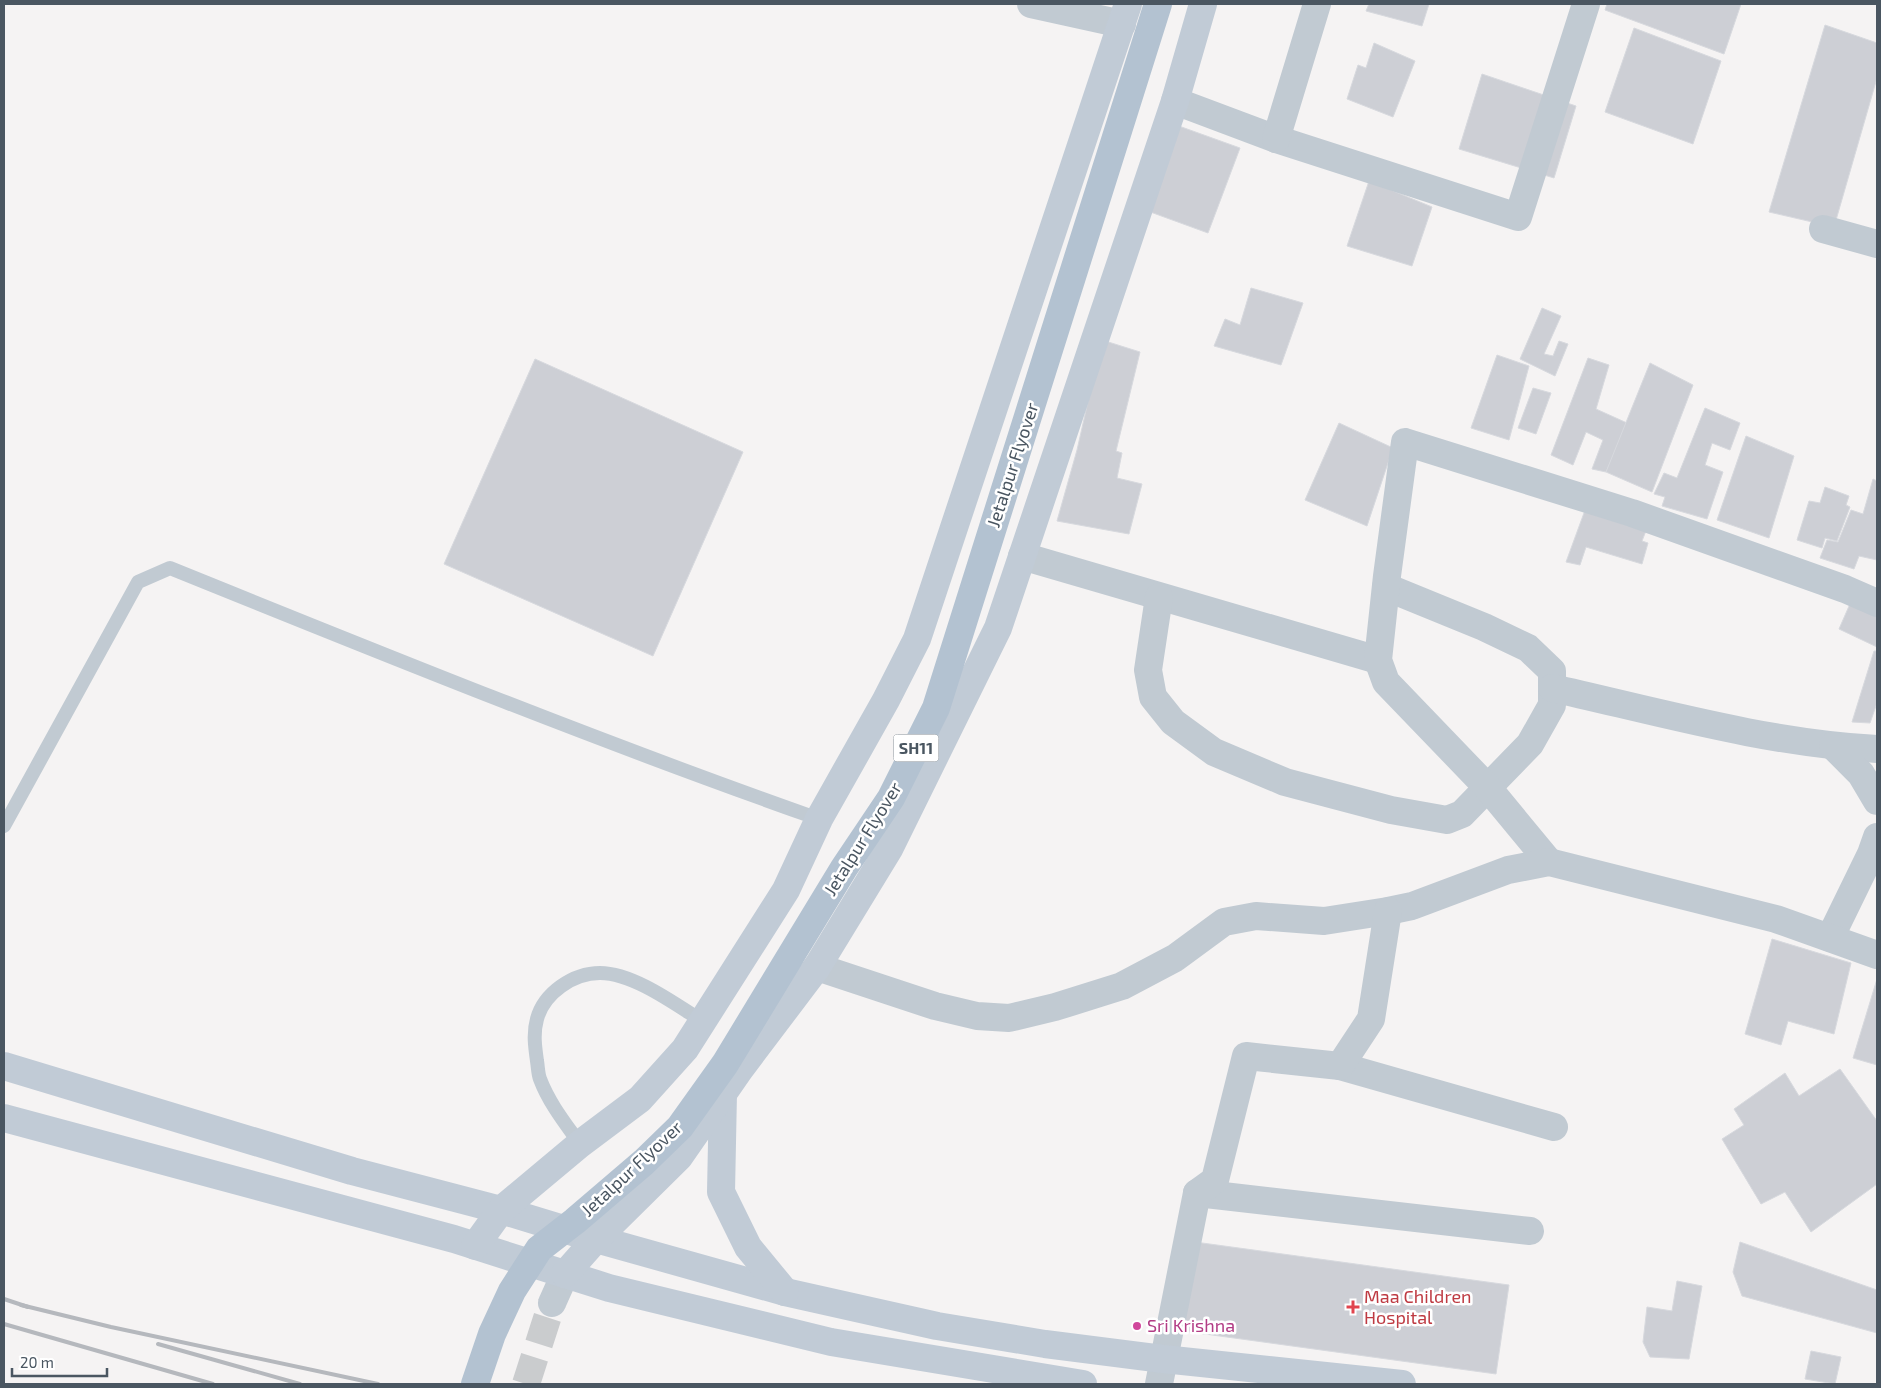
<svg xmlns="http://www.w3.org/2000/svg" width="1881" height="1388" font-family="'Exo 2',sans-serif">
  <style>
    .building { fill: #cdcfd5; stroke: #d7d9de }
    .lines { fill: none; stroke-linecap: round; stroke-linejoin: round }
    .street-tunnel { stroke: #caccce; stroke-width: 28; stroke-dasharray: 28 14; stroke-linecap: butt }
    .lane { stroke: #c1cad2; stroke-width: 14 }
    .street { stroke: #c1cad2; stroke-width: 28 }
    .secondary { stroke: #c1cbd6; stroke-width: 28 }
    .primary { stroke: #b3c2d1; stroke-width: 28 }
    .rail { stroke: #b5b8bd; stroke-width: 4 }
    .health-dot { fill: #e0444e; stroke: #fff; stroke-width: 2 }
    .hotel-dot { fill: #d1479c; stroke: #fff; stroke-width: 2 }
    .labels { text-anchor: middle; stroke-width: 5; stroke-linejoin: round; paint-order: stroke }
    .shield { fill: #fff; stroke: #808990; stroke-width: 1 }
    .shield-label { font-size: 16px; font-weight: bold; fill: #4a5661 }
    .street-label { font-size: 18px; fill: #4a5661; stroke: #fff }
    .health-label { font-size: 18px; fill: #be3a42; stroke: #fff; text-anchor: start }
    .hotel-label { font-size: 18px; fill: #b23c85; stroke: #fff; text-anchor: start }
  </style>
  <rect width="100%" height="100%" fill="#f5f3f3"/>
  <g class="building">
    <polygon points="1369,4 1429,4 1422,26 1366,11"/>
    <polygon points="1607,4 1741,4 1724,54 1605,10"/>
    <polygon points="1825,25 1877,43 1877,78 1834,227 1769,212"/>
    <polygon points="1634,28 1721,61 1693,144 1605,112"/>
    <polygon points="1374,43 1415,61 1393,117 1347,99 1358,65 1366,68"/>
    <polygon points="1482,74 1576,106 1554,178 1459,149"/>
    <polygon points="1176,125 1240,148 1208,233 1145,210"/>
    <polygon points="1369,181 1432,207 1412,266 1347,246"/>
    <polygon points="1251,288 1303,303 1281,365 1214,346 1225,319 1240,325"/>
    <polygon points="1542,308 1561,316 1544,354 1553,356 1559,341 1568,344 1555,376 1520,359"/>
    <polygon points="1102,340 1140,352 1116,451 1122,453 1117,478 1142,484 1129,534 1057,521 1077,450"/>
    <polygon points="1497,355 1529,366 1509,440 1471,428"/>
    <polygon points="1588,358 1609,365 1596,409 1627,423 1606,472 1592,469 1603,440 1586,432 1573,465 1551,455"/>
    <polygon points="535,359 743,452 653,656 444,564"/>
    <polygon points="1650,363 1693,385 1652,492 1606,472"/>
    <polygon points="1533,388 1551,393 1536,434 1518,428"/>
    <polygon points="1705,408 1740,423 1730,450 1712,443 1705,465 1723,472 1707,519 1662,506 1665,497 1654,494 1664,473 1677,478"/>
    <polygon points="1339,423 1393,448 1367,526 1305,500"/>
    <polygon points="1746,436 1794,456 1769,538 1717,520"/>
    <polygon points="1873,479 1877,481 1877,560 1859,556 1854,569 1820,558 1827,540 1838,542 1851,510 1863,514"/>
    <polygon points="1825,487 1849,496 1846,505 1850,507 1837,541 1825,538 1822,548 1797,540 1809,501 1820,503"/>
    <polygon points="1588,502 1649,523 1642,541 1648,543 1642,564 1586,547 1580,565 1566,562"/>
    <polygon points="1853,597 1877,609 1877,647 1839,629"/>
    <polygon points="1874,651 1877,651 1877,703 1870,723 1852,722"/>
    <polygon points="1772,939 1851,963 1834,1034 1788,1021 1781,1045 1745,1034"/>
    <polygon points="1877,979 1877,1065 1853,1058"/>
    <polygon points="1840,1069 1877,1121 1877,1184 1811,1232 1785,1192 1761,1204 1722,1139 1744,1125 1734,1109 1785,1073 1799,1096"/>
    <polygon points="1195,1242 1509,1285 1496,1374 1183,1331"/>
    <polygon points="1740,1242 1877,1290 1877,1333 1742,1296 1733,1272"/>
    <polygon points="1677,1281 1702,1286 1689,1359 1650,1357 1643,1342 1647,1307 1672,1311"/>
    <polygon points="1811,1351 1841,1357 1835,1384 1805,1379"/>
  </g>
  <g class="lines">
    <polyline class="street-tunnel" points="526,1384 552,1303"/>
    <g class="lane">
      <path d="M 4,826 L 138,582 L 170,568 C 385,655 600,742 819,819"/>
      <path d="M 580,1144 C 565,1123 549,1103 540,1079 C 538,1074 538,1067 537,1061 C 535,1047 533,1033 537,1019 C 544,993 573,973 600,973 C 633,973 675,1004 702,1021"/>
    </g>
    <g class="street">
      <polyline points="1031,4 1122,24"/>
      <polyline points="1175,101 1276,139 1518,217 1586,4"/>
      <polyline points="1276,139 1317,4"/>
      <polyline points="1823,229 1877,244"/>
      <polyline points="1022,556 1378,660"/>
      <polyline points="1159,597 1148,670 1153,697 1173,722 1214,752 1285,782 1391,810 1447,820 1462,814 1530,744 1552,705 1552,671 1528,648 1484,627 1386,587"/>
      <path d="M 1552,688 C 1659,712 1767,743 1877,749"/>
      <polyline points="1833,746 1861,774 1877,801"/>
      <polyline points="1549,862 1488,788 1386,682 1378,660 1387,576 1405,442 1632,513 1845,589 1877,603"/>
      <polyline points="1830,938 1871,854 1877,837"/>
      <polyline points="817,967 935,1006 977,1016 1009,1018 1055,1007 1122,986 1175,958 1224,922 1256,916 1324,921 1388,911 1412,906 1508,870 1549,862 1776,919 1877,955"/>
      <polyline points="1340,1066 1554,1127"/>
      <polyline points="1197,1193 1530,1231"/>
      <polyline points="552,1303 565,1274"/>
      <polyline points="1159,1384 1197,1193 1215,1180 1246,1056 1340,1066 1371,1019 1388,911"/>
    </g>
    <g class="secondary">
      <polyline points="4,1066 352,1171 501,1210 596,1239 785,1292 937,1326 1045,1344 1163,1359 1402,1384"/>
      <polyline points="723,1093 721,1192 748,1247 785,1292"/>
      <polyline points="4,1118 454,1239 609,1288 831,1342 1083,1384"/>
      <polyline points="475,1246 501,1210 580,1144 640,1099 685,1049 786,890 819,819 886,700 917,639 1128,4"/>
      <polyline points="565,1274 596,1239 679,1157 740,1069 817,967 889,849 998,628 1175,101 1203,4"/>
    </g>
    <polyline class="primary" points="475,1384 492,1334 512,1291 539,1249 575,1221 644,1162 680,1127 725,1064 844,868 891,798 936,708 1158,4"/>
    <g class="rail">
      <polyline points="4,1299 28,1307"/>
      <polyline points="21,1305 111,1327 378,1384"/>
      <polyline points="4,1324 213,1384"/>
      <polyline points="158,1344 300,1384"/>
    </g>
  </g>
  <path class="health-dot" d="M1350.5 1299.5h5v5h5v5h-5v5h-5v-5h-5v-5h5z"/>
  <circle class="hotel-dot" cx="1137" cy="1326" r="5"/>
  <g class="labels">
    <rect class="shield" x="893.5" y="734.5" width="45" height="27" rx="4"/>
    <g class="shield-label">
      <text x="916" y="754">SH11</text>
    </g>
    <g class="street-label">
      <text transform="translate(1013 465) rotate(-72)" y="6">Jetalpur Flyover</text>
      <text transform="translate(863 839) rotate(-58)" y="6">Jetalpur Flyover</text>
      <text transform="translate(632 1169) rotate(-43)" y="6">Jetalpur Flyover</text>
    </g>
    <g class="health-label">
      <text x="1364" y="1303">Maa Children<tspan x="1364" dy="21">Hospital</tspan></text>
    </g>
    <g class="hotel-label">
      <text x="1147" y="1332">Sri Krishna</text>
    </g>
  </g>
  <rect width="1881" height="1388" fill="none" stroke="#4a5661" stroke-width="10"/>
  <path d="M12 1368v8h95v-8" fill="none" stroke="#4a5661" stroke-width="2.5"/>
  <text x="20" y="1368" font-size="15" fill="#4a5661" stroke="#ffffff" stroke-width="4" paint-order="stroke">20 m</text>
</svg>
